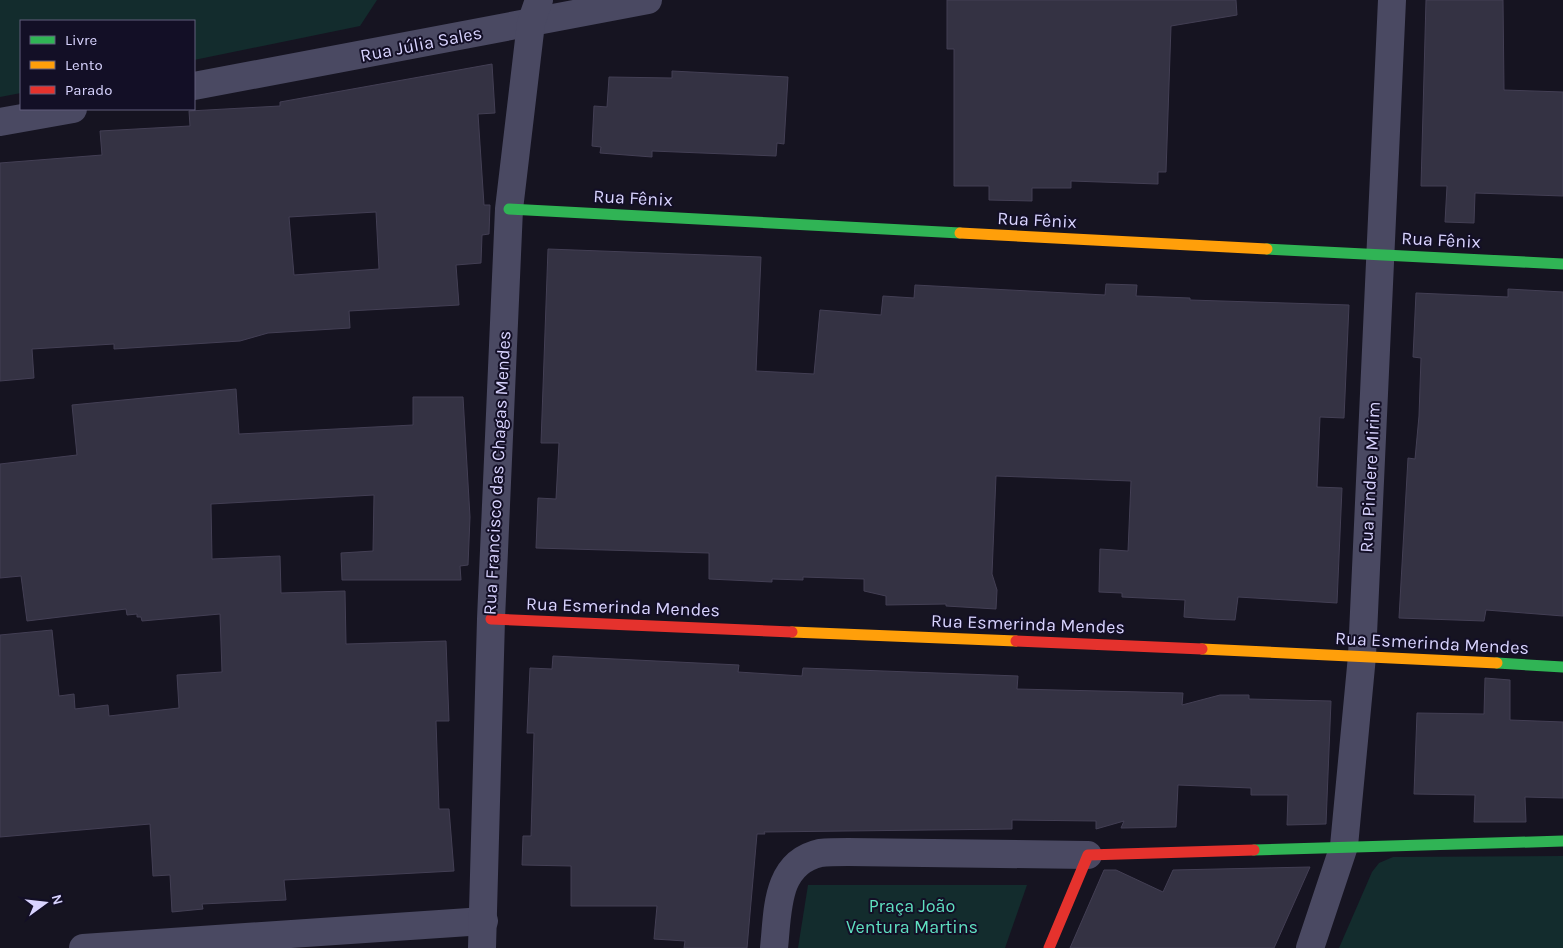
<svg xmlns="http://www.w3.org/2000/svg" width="1563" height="948" font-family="Karla,sans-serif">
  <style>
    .green { fill: #132c2d }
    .building { fill: #343243; stroke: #433f54; fill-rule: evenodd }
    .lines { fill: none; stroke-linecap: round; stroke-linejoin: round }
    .street { stroke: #4a4962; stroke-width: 28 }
    .fast { stroke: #30b455; stroke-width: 11 }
    .slow { stroke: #ff9f0a; stroke-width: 11 }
    .jam { stroke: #e5322d; stroke-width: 11 }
    .labels { text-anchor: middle; stroke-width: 4; stroke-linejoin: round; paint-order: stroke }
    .street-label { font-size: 18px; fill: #d9d4ff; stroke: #130f26 }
    .park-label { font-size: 18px; fill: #5fe0c0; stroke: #130f26 }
  </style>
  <rect width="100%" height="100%" fill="#161421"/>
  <g class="green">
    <polygon points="0,0 377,0 360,26 194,60 194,21 21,21 21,93 0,97"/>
    <polygon points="1563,856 1563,948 1339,948 1372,872 1379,863 1393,857"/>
    <polygon points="808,885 1027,885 1005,948 798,948"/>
  </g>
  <g class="building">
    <polygon points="947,0 1236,0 1237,15 1171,26 1166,172 1158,172 1158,184 1071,181 1071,188 1032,188 1032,201 989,200 989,186 954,186 954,49 947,49"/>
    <polygon points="1426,0 1503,0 1504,90 1563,92 1563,196 1475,193 1474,223 1445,222 1447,186 1421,186"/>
    <path d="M 492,64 L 495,113 L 478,114 L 484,205 L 490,205 L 489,234 L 482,235 L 481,263 L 456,265 L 459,305 L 349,311 L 350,328 L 268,333 L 240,341 L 114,349 L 114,344 L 32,349 L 34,378 L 0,381 L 0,163 L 102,155 L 100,131 L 190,126 L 189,111 L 280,106 L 280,102 ZM 376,212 L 379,269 L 294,275 L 289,217 Z"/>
    <polygon points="672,71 788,77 784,144 777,143 776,156 652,151 652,157 600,153 601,147 592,146 594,106 607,107 609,77 672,78"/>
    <polygon points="548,249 761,257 756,371 814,374 820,310 881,315 883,296 914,298 915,285 1105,295 1106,284 1137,285 1136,296 1190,298 1190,300 1349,305 1344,418 1320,417 1317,487 1342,488 1337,603 1238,597 1235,620 1209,619 1184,617 1185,600 1122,597 1122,593 1099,592 1100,549 1128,551 1131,481 996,476 992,574 997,590 996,609 946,606 946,604 886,605 886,596 864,591 864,579 803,577 803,580 772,579 772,582 709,579 709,553 536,548 538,498 556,499 559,443 541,443"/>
    <polygon points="1508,289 1563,292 1563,616 1486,610 1484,621 1399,618 1408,458 1415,459 1419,416 1421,358 1413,357 1416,293 1508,297"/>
    <polygon points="236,389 239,434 413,425 413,397 463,397 470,517 468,565 460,566 461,580 342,580 341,553 373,551 374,495 211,504 212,559 280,556 281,593 345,591 346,644 446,641 449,721 436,721 439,809 449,809 454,871 284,880 286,900 202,904 203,909 172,912 170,875 153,876 150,824 0,837 0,635 52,630 59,696 74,694 75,709 108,705 109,716 179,708 177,675 222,672 220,614 142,621 141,617 137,617 137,614 127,615 126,609 27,621 21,576 0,578 0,464 77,455 72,405"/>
    <polygon points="553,656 739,665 738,672 802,676 803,668 1018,676 1017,689 1183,693 1182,705 1220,695 1249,695 1249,699 1331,701 1326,824 1287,825 1288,795 1251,795 1251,788 1178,785 1176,827 1121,828 1124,821 1096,829 1096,821 1012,820 1012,829 764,832 765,834 757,834 747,948 684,948 685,941 654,939 657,906 571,906 571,866 522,865 523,836 531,836 534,733 527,733 530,668 552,669"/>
    <polygon points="1485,678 1510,680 1510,720 1563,722 1563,798 1525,797 1526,822 1474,822 1475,795 1414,794 1417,713 1484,714"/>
    <polygon points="1310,867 1274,948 1070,948 1104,870 1116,870 1163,892 1173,870"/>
  </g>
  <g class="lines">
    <g class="street">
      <polyline points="194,86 648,0"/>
      <polyline points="0,122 73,109"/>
      <polyline points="83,948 484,921"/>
      <polyline points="482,948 491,619 509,209 531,23 539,0"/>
      <path d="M 774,948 C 778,912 775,863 820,853 C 829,852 839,852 848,852 L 1088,855"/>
      <polyline points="1310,948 1344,846 1362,656 1392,0"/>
    </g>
    <g class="fast">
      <polyline points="509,209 960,233"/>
      <polyline points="1267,249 1563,264"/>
      <polyline points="1497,663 1563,667"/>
      <polyline points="1254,850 1563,841"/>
    </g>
    <g class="slow">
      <polyline points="960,233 1267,249"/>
      <polyline points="792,632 1016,641"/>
      <polyline points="1202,649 1497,663"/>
    </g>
    <g class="jam">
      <polyline points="491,619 792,632"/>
      <polyline points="1016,641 1202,649"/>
      <polyline points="1049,948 1088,855 1254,850"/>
    </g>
  </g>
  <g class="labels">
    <g class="street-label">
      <text transform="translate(421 44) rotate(-11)" y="6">Rua Júlia Sales</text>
      <text transform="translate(633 198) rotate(3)" y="6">Rua Fênix</text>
      <text transform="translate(1037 220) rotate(3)" y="6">Rua Fênix</text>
      <text transform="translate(1441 240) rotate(3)" y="6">Rua Fênix</text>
      <text transform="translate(497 473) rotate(-87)" y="6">Rua Francisco das Chagas Mendes</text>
      <text transform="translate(1370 477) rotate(-87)" y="6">Rua Pindere Mirim</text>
      <text transform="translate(623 607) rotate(2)" y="6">Rua Esmerinda Mendes</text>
      <text transform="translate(1028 624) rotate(2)" y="6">Rua Esmerinda Mendes</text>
      <text transform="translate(1432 643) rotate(3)" y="6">Rua Esmerinda Mendes</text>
    </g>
    <g class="park-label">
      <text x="912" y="912">Praça João<tspan x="912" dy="21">Ventura Martins</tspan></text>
    </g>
  </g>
  <rect x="20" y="20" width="175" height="90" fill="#130f26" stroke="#625e7d"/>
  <rect x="30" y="36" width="25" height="8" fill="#30b455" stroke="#625e7d"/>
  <text x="65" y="45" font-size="15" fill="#d9d4ff">Livre</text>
  <rect x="30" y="61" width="25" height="8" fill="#ff9f0a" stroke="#625e7d"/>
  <text x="65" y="70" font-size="15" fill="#d9d4ff">Lento</text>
  <rect x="30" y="86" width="25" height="8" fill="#e5322d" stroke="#625e7d"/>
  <text x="65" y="95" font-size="15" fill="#d9d4ff">Parado</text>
  <g transform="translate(45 903) rotate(75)" stroke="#130f26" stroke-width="4" paint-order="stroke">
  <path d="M0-4L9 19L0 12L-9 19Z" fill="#d9d4ff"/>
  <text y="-8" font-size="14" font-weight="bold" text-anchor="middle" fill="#d9d4ff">N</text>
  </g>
</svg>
